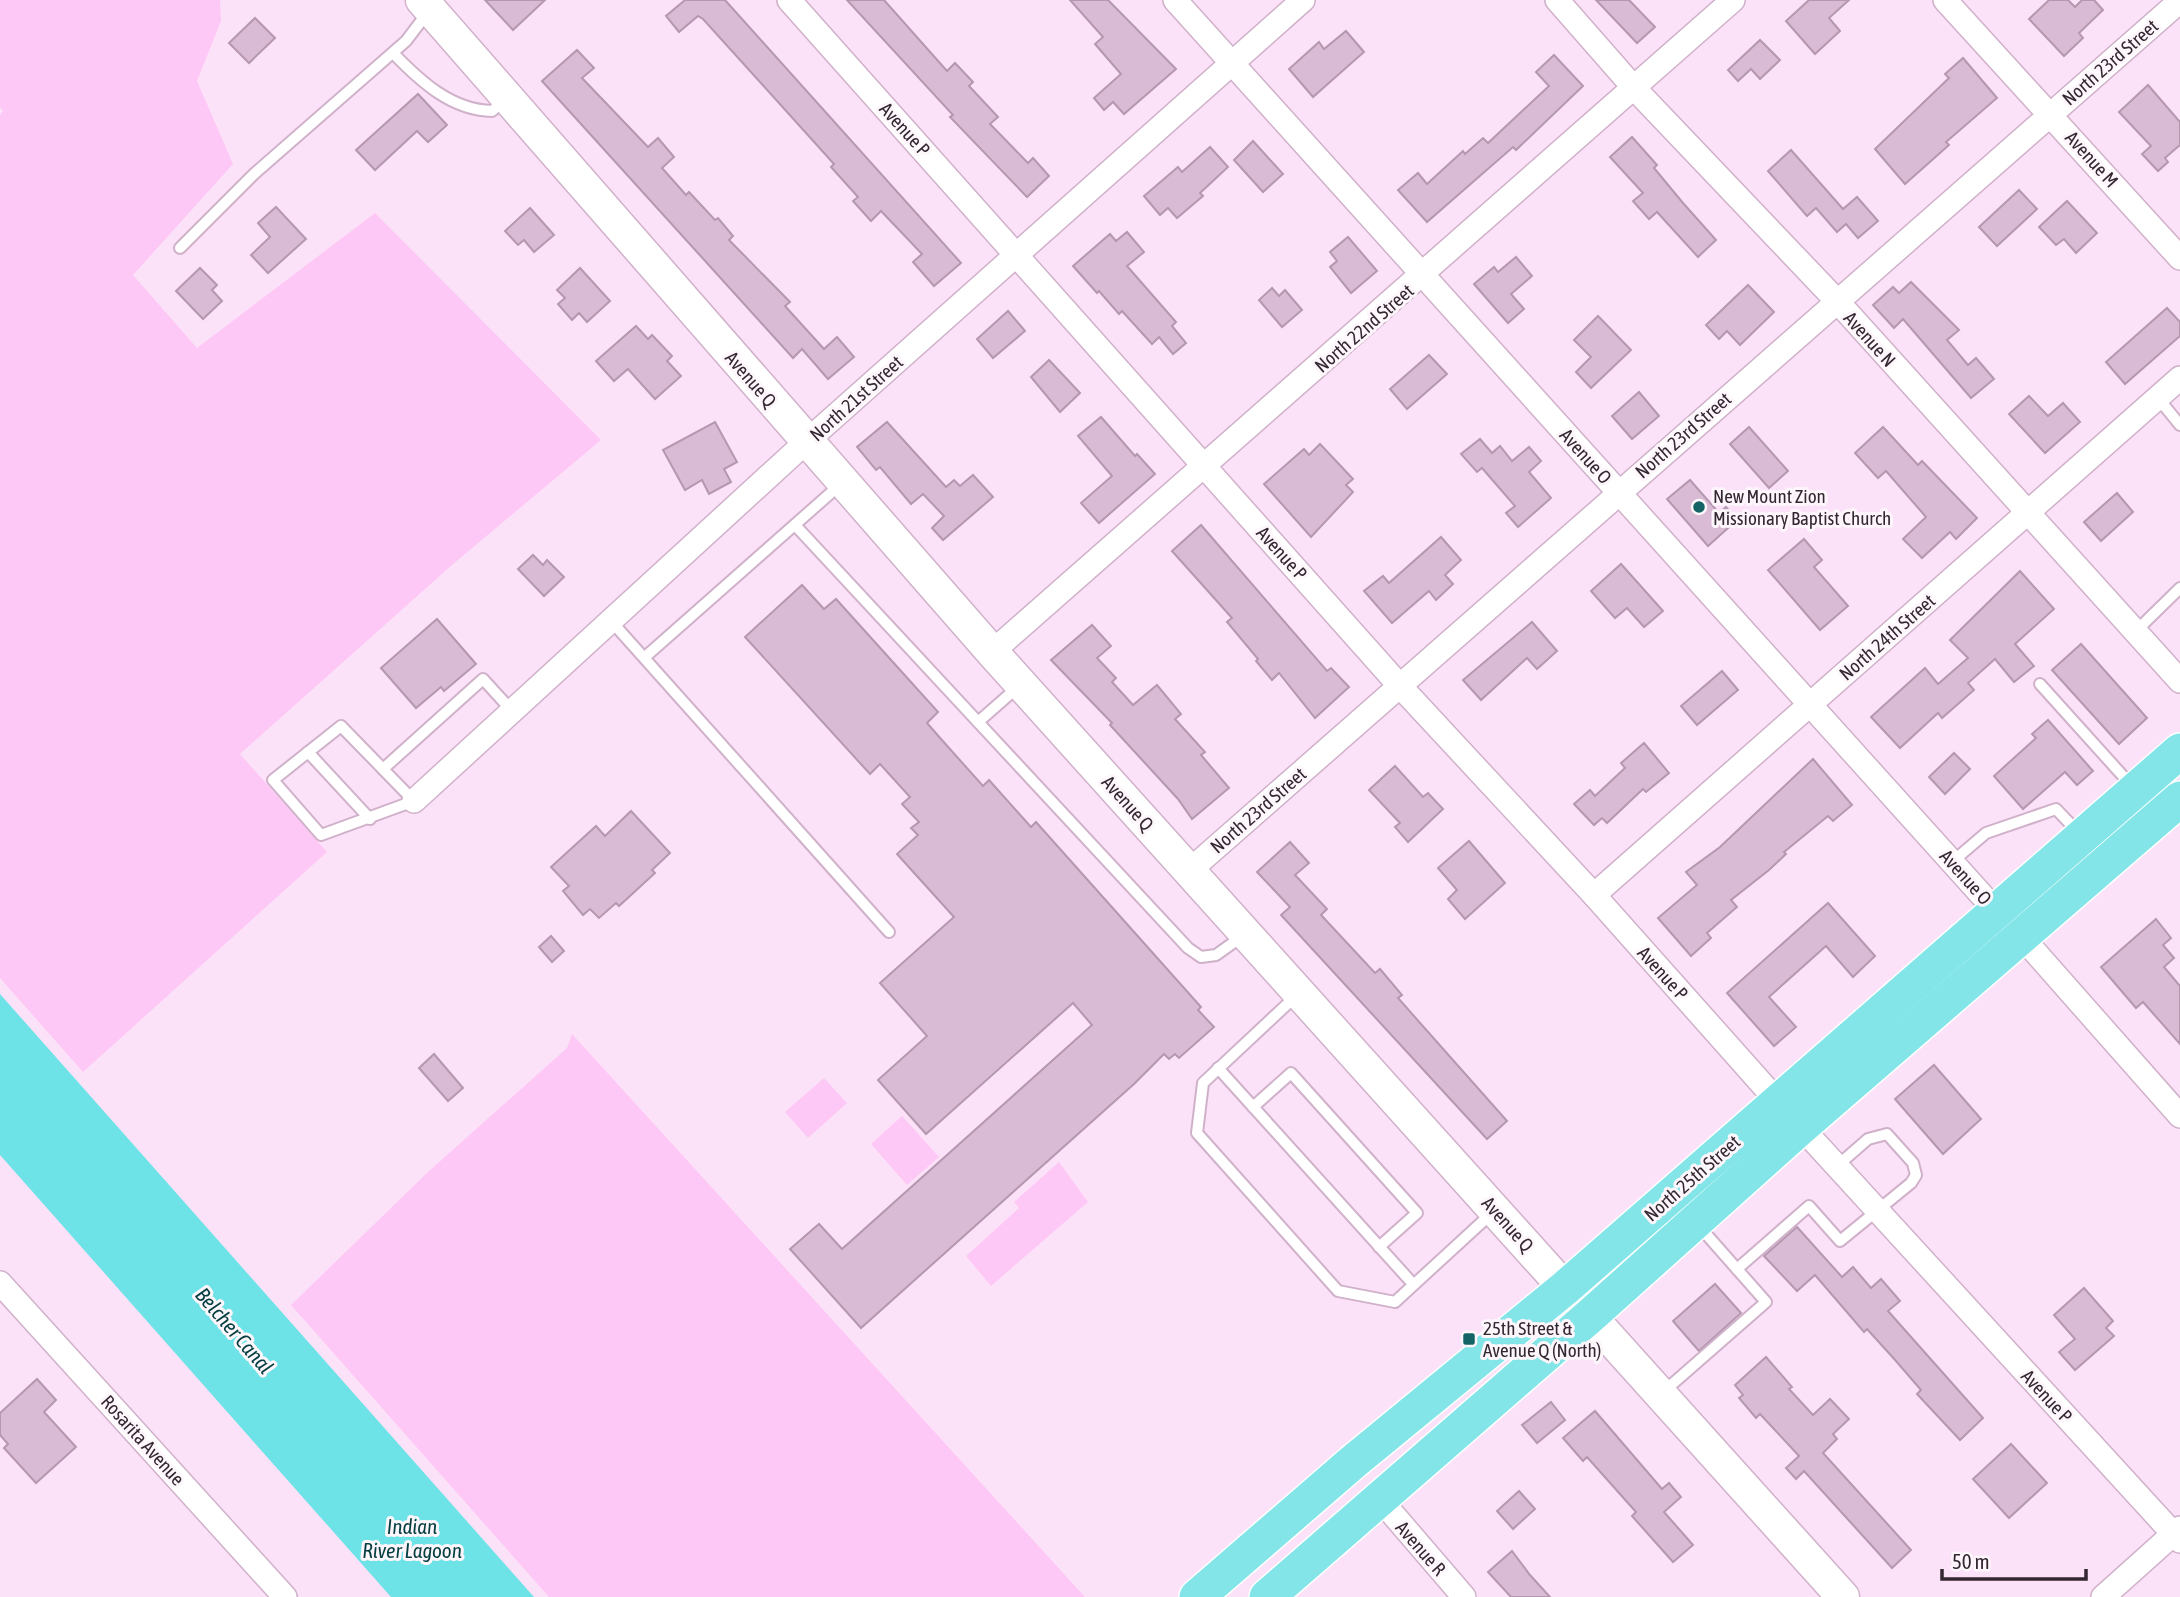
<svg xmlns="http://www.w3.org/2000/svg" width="2180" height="1597" font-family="'Asap Condensed',sans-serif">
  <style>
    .green { fill: #fec8f6 }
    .water { fill: #6ee3e7 }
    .building { fill: #dabbd5; stroke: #b597b0; stroke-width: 2 }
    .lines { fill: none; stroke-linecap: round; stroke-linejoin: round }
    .lane-casing { stroke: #d0b1ca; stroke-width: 14 }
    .street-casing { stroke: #d0b1ca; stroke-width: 26 }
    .secondary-casing { stroke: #d0b1ca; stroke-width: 35 }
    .primary-casing { stroke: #fff; stroke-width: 38 }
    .lane { stroke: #fff; stroke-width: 10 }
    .street { stroke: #fff; stroke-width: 23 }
    .secondary { stroke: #fff; stroke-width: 32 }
    .primary { stroke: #83e5e8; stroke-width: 35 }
    .poi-dot { fill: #146466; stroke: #fdf6fb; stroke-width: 2.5 }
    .labels { text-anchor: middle; stroke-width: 6; stroke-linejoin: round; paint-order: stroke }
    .street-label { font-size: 19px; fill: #332731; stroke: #fdf6fb }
    .poi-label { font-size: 19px; fill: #332731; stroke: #fdf6fb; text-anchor: start }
    .water-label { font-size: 21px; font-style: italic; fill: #043e40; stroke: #fdf6fb }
  </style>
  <rect width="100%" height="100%" fill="#fce2f8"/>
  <g class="green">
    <polygon points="0,0 220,0 221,21 197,81 233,164 133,275 197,348 375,213 601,440 452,565 240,754 327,852 83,1072 0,978 0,115 3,111 0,107"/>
    <polygon points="572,1034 1085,1597 549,1597 291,1305 428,1172 567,1048"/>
    <polygon points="824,1078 847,1103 808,1138 785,1112"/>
    <polygon points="902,1116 939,1157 907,1185 871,1144"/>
    <polygon points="1059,1162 1088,1202 991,1286 966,1256 1019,1208 1014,1202"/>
  </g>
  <polygon class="water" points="0,994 534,1597 391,1597 0,1155"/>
  <g class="building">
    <polygon points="485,0 545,0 513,30"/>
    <polygon points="685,0 725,0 961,263 934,286 913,262 922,254 881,211 871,221 853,201 858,197 831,167 834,164 703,19 698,16 679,32 666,16"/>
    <polygon points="847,0 884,0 947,71 955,63 973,82 969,86 998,117 990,124 1028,163 1033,158 1049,176 1027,197 950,117 953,115"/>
    <polygon points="1070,0 1108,0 1176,69 1124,114 1113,102 1104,110 1094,98 1121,74 1095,44 1103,37"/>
    <polygon points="1596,0 1629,0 1655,27 1637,43"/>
    <polygon points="1809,0 1849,0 1829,18 1840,31 1815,54 1786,21"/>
    <polygon points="2049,0 2068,0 2075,7 2082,0 2094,0 2103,10 2079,33 2083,38 2064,56 2029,19"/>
    <polygon points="255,18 275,38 249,63 229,43"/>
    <polygon points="1346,31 1364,52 1313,97 1289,69 1319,42 1324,49"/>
    <polygon points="1760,40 1780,60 1760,79 1751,69 1738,81 1728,70"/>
    <polygon points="577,50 594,68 582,78 648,147 658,138 674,157 662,168 686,195 689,192 715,220 718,218 733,236 729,240 790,302 785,306 824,349 837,337 854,357 828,379 802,349 793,358 542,81"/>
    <polygon points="1554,55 1583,86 1516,150 1513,147 1427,222 1398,190 1418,173 1427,184 1463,151 1465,154 1483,138 1488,143 1549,86 1536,72"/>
    <polygon points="1963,58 1997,98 1946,142 1949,145 1905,184 1875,149 1949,78 1945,74"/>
    <polygon points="2148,85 2180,122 2180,145 2165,158 2168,162 2158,171 2142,154 2151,146 2119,112"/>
    <polygon points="418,94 447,125 428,142 417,131 375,170 356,150"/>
    <polygon points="1632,137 1657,165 1654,168 1683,203 1716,240 1698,257 1657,212 1649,219 1633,201 1643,193 1610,157"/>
    <polygon points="1253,141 1283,174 1263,192 1234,160"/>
    <polygon points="1210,147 1228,167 1200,193 1203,196 1177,218 1168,208 1160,215 1144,196 1178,167 1182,172"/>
    <polygon points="1791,150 1843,209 1857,197 1878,221 1858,238 1846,224 1837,232 1816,208 1807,216 1768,171"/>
    <polygon points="2019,190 2037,209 1997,246 1979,227"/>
    <polygon points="2067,201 2097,233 2076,253 2064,239 2056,245 2039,227"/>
    <polygon points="276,207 306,239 268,273 251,255 270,237 258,223"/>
    <polygon points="530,208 554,235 534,252 524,240 518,245 505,231"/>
    <polygon points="1127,232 1144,252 1127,266 1176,322 1172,326 1186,343 1173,354 1159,337 1152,344 1122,311 1119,314 1099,291 1097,293 1073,266 1110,234 1116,241"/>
    <polygon points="1348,237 1377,271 1351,293 1330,267 1337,261 1330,252"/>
    <polygon points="1516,257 1532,276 1511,294 1524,309 1508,323 1474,284 1494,267 1498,272"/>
    <polygon points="200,268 217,285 212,290 222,301 203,319 176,291"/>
    <polygon points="580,268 610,301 587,322 579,313 572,320 558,304 565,298 557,290"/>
    <polygon points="1911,282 1959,330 1947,340 1968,365 1976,358 1994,379 1971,398 1903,319 1894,328 1873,305 1893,287 1899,293"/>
    <polygon points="1748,285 1774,312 1740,345 1727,331 1719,339 1706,325"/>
    <polygon points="1272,288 1279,296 1285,290 1302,310 1282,327 1259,300"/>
    <polygon points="2167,308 2180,322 2180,336 2125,384 2106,362"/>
    <polygon points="1008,311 1025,331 993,358 977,339"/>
    <polygon points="1598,316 1631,350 1591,388 1576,372 1591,357 1574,340"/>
    <polygon points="636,326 648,339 652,335 672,356 667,361 681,376 655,399 628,369 614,381 596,361"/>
    <polygon points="1429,355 1447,374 1407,409 1390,389"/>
    <polygon points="1049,360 1080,393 1060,412 1031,377"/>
    <polygon points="1639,392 1659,416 1632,439 1612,416"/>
    <polygon points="2029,396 2048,416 2063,403 2080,422 2045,453 2009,414"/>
    <polygon points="1101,417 1135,456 1137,454 1155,474 1099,523 1081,503 1112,476 1078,436"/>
    <polygon points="715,422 737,462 724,469 731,482 709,494 702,480 685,490 663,450"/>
    <polygon points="887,422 946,487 954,480 960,486 973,475 993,497 943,540 932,528 944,516 923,494 911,504 880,467 876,470 857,447"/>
    <polygon points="1749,427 1788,471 1769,488 1730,444"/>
    <polygon points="1883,427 1918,465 1922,461 1977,518 1956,539 1950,532 1922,558 1903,539 1926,517 1886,471 1878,478 1855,453"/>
    <polygon points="1480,439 1492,453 1500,446 1512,461 1529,447 1541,461 1529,472 1551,498 1518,527 1506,513 1515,506 1482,468 1477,472 1461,454"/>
    <polygon points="1320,444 1353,479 1346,485 1353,492 1311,537 1264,484 1304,449 1309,455"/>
    <polygon points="1690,480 1719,513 1726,507 1737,520 1708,546 1667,499"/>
    <polygon points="2117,493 2133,512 2101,541 2084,522"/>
    <polygon points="1201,525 1327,671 1331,668 1349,687 1315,718 1279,673 1272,680 1256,661 1258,659 1227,622 1232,618 1172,551"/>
    <polygon points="1441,537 1461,560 1445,575 1453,584 1436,600 1429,591 1392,623 1364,591 1383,576 1389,583"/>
    <polygon points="1804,539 1822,560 1814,567 1848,606 1820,630 1768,570"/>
    <polygon points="533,555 543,565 547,560 564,577 544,596 518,569"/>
    <polygon points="1621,564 1663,611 1644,627 1627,608 1615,618 1591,591"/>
    <polygon points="2020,571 2054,609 2015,644 2034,666 2014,682 1995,659 1968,683 1974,690 1942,718 1938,713 1900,748 1871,717 1925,668 1938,684 1968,658 1950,640"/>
    <polygon points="802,585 824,609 836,599 938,712 927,723 941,739 983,786 989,780 1031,827 1036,822 1201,1007 1198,1010 1214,1027 1179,1058 1175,1054 1169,1059 1164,1054 1134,1084 861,1328 790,1249 819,1224 842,1249 1092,1025 1073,1003 926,1134 878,1080 927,1036 880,983 954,917 897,854 918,835 911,828 919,822 902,804 910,797 880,764 870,774 745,637"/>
    <polygon points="437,619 476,664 444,691 441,687 416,708 381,668"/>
    <polygon points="1532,622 1557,651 1537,669 1527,658 1481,700 1463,680"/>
    <polygon points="1092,625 1111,646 1097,658 1116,678 1112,682 1133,705 1157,685 1181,714 1175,719 1205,752 1201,755 1229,788 1192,819 1178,799 1110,725 1112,723 1051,660"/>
    <polygon points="2081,644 2147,718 2119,744 2052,670"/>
    <polygon points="1722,671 1738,690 1697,725 1681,706"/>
    <polygon points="2048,720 2093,771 2077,785 2065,772 2023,809 1994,776 2036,738 2032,734"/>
    <polygon points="1644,743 1669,773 1646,792 1643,789 1607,823 1602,818 1594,825 1574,804 1590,790 1595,796 1625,768 1621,763"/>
    <polygon points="1954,753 1970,769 1945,794 1929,777"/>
    <polygon points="1813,759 1852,805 1833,821 1828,816 1784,852 1786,854 1769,870 1731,900 1737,907 1707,933 1711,938 1691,956 1658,918 1697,885 1686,872 1720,847"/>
    <polygon points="1395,766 1423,797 1428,793 1443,809 1408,842 1395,827 1400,823 1369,790"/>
    <polygon points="631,811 670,853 652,870 655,873 619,906 616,903 599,918 590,909 583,915 563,891 569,886 551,867 596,826 605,836"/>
    <polygon points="1469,841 1505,883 1465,919 1448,899 1457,890 1438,868"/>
    <polygon points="1290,842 1309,863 1295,875 1327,909 1321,915 1375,973 1380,969 1402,995 1398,998 1507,1121 1487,1139 1281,915 1290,907 1257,872"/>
    <polygon points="1828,903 1875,956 1853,977 1826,946 1769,997 1796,1027 1774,1046 1727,993"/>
    <polygon points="2156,919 2171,938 2163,945 2174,958 2164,967 2180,986 2180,1044 2143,1002 2136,1008 2101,967"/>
    <polygon points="551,936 564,951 552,962 539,947"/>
    <polygon points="434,1054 463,1088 448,1101 419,1068"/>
    <polygon points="1934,1065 1981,1119 1943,1154 1895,1099"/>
    <polygon points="1797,1227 1842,1277 1853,1267 1871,1288 1881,1279 1900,1301 1888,1311 1983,1418 1960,1440 1917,1394 1921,1390 1896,1361 1867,1329 1864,1332 1815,1275 1797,1291 1764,1256"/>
    <polygon points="1715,1284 1741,1313 1699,1351 1673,1321"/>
    <polygon points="2084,1288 2113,1321 2106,1328 2114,1336 2075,1370 2059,1352 2075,1339 2054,1315"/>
    <polygon points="1766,1357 1792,1387 1789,1389 1813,1415 1830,1399 1849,1419 1833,1434 1837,1439 1823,1453 1911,1550 1892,1568 1804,1471 1796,1479 1786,1468 1799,1456 1760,1414 1756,1418 1739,1398 1743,1395 1735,1385"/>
    <polygon points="37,1379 56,1400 44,1412 76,1447 36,1483 4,1448 8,1444 0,1435 0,1413"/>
    <polygon points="1551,1402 1565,1420 1537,1443 1522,1425"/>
    <polygon points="1595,1411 1662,1489 1669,1483 1681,1497 1664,1512 1693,1545 1673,1562 1632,1516 1636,1512 1587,1457 1583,1461 1563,1438"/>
    <polygon points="2011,1444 2047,1483 2009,1518 1973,1479"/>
    <polygon points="1519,1491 1535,1509 1513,1529 1497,1511"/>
    <polygon points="1512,1551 1530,1575 1550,1597 1511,1597 1488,1572"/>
  </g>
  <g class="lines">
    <g class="lane-casing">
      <g id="lane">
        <path d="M 393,53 C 420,81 451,110 492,111 L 506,99"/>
        <polyline points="180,248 254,174 406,41 428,12"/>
        <polyline points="2158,398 2180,425"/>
        <polyline points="795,525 978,722"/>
        <polyline points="612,622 889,932"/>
        <polyline points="2135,632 2180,588"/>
        <polyline points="645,657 842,483"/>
        <polyline points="2040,684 2131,785"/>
        <polyline points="1019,686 978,722 1188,948 1201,957 1216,955 1244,935"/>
        <polygon points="341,726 414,801 321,835 273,780"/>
        <polyline points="308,752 370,819"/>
        <polyline points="383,769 483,679 512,711"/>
        <polyline points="1952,862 1986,833 2056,809 2078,832"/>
        <polyline points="1297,995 1203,1083 1197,1133 1338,1291 1395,1302 1493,1212"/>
        <polyline points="1218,1068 1413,1284"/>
        <polyline points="1253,1107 1291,1073 1417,1213 1379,1247"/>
        <polyline points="1737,1269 1809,1206 1840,1241 1911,1183 1916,1175 1913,1163 1887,1134 1868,1139 1837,1166"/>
        <polyline points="1662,1393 1766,1302 1699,1226"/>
      </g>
    </g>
    <g class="street-casing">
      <g id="street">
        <polyline points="789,0 1399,685 1594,895 1779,1103"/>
        <polyline points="1175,0 1997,912"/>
        <polyline points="1557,0 1635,89 1837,301 2180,681"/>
        <polyline points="1945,0 2180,258"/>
        <polyline points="992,652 1733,0"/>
        <polyline points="414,801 806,442 1303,0"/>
        <polyline points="1189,871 2180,1"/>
        <polyline points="1594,895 2180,378"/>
        <polyline points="2021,936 2180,1116"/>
        <polyline points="1801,1127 2180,1541"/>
        <polyline points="0,1283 285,1597"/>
        <polyline points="1379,1498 1464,1597"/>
        <polyline points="2103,1597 2180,1528"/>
      </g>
    </g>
    <g class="secondary-casing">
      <polyline id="secondary" points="422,0 992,652 1843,1597"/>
    </g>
    <g class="primary-casing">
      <g id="primary">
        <polyline points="1197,1597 1353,1462 1565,1288 2180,751"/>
        <polyline points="1267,1597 1590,1316 1801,1127 2180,799"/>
      </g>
    </g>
    <use href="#lane" class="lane"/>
    <use href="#street" class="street"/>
    <use href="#secondary" class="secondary"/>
    <use href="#primary" class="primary"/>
  </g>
  <g class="poi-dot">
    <circle cx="1699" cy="507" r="7"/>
    <rect x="1462" y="1332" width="14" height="14" rx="3.5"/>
  </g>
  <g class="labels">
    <g class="street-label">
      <text transform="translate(2110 62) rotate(-41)" y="7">North 23rd Street</text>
      <text transform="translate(905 129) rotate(48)" y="7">Avenue P</text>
      <text transform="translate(2092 159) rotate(48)" y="7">Avenue M</text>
      <text transform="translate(1364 328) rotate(-41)" y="7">North 22nd Street</text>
      <text transform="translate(1870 339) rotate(48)" y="7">Avenue N</text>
      <text transform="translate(751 379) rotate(49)" y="7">Avenue Q</text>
      <text transform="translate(856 398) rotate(-42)" y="7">North 21st Street</text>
      <text transform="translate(1683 435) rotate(-41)" y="7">North 23rd Street</text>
      <text transform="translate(1586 456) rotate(48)" y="7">Avenue O</text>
      <text transform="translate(1282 553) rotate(48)" y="7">Avenue P</text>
      <text transform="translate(1887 637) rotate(-41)" y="7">North 24th Street</text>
      <text transform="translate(1128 803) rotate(48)" y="7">Avenue Q</text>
      <text transform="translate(1258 810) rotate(-41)" y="7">North 23rd Street</text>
      <text transform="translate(1966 877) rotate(48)" y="7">Avenue O</text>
      <text transform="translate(1663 973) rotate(48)" y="7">Avenue P</text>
      <text transform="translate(1692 1178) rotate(-41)" y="7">North 25th Street</text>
      <text transform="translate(1508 1224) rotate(48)" y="7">Avenue Q</text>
      <text transform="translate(2047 1396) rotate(47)" y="7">Avenue P</text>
      <text transform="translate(143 1440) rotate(48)" y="7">Rosarita Avenue</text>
      <text transform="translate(1421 1548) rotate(49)" y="7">Avenue R</text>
    </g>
    <g class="poi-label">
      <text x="1713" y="503">New Mount Zion<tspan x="1713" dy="22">Missionary Baptist Church</tspan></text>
      <text x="1483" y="1335">25th Street &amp;<tspan x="1483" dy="22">Avenue Q (North)</tspan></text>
    </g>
    <g class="water-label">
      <text transform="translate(234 1331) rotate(49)" y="7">Belcher Canal</text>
      <text x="412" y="1534">Indian<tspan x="412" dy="24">River Lagoon</tspan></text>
    </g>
  </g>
  <path d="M1942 1569v10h144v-10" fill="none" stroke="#332731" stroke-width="3.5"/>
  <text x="1952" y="1569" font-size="21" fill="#332731" stroke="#fdf6fb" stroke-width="5" paint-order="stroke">50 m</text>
</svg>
